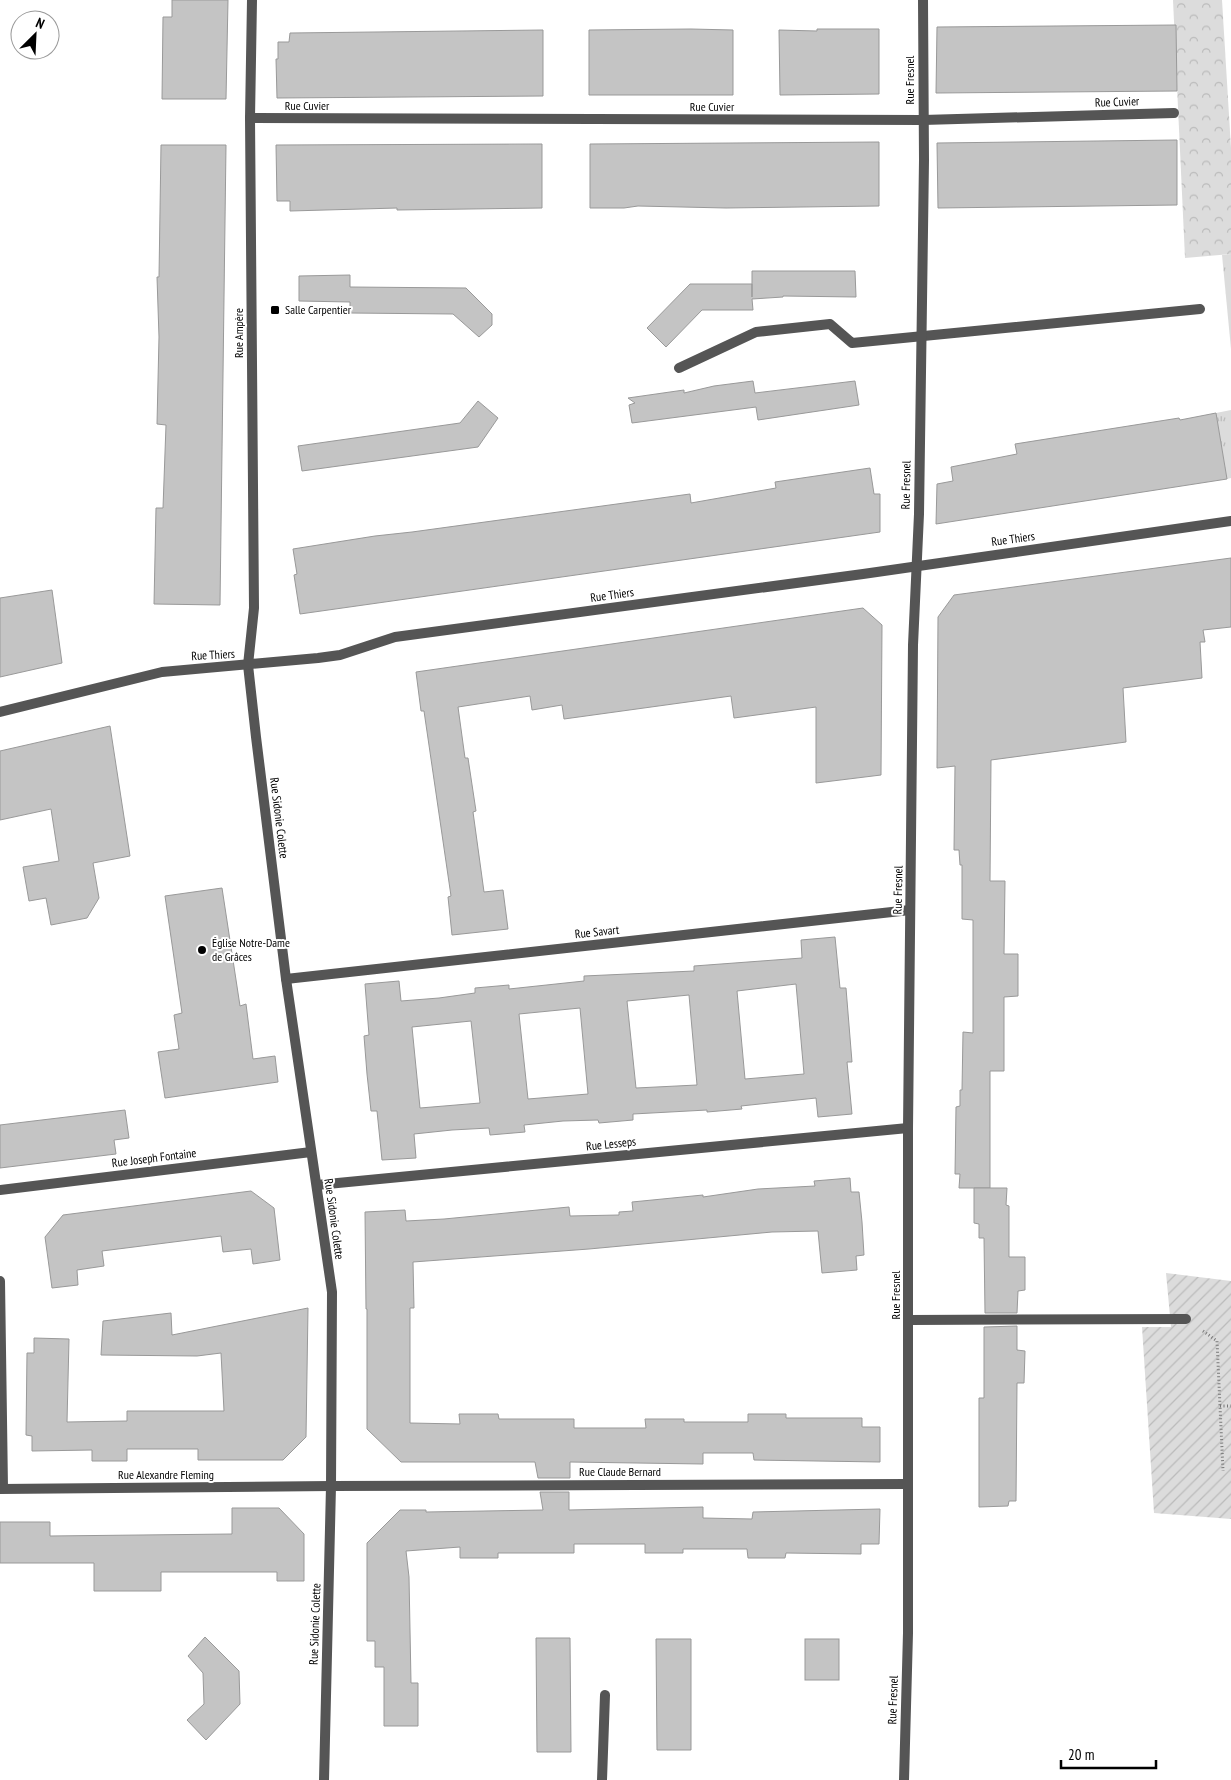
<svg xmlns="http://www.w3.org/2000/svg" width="1231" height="1780" font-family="'PT Sans Narrow',sans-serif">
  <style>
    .grass { fill: url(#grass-tufts) }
    .forest { fill: url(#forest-crowns) }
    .garden { fill: url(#garden-furrows) }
    .building { fill: #c4c4c4; stroke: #999; fill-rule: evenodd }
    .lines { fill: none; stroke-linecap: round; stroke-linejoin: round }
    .path { stroke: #777; stroke-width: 3; stroke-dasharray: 1 2.5; stroke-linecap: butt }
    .service { stroke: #555; stroke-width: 10 }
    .minor { stroke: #555; stroke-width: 10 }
    .tertiary { stroke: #555; stroke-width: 10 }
    .poi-dot { fill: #000; stroke: #fff; stroke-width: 2 }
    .labels { text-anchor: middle; stroke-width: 4; stroke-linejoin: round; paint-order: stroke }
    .street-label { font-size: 12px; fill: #000; stroke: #fff }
    .poi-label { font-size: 12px; fill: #000; stroke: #fff; text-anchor: start }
  </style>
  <defs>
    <pattern id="grass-tufts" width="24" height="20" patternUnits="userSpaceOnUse" patternTransform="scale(1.25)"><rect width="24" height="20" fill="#dcdcdc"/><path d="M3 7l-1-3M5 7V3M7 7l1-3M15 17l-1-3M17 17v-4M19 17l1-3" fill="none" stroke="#bbb"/></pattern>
    <pattern id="forest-crowns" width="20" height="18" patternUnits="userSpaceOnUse" patternTransform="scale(1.25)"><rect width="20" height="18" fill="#dcdcdc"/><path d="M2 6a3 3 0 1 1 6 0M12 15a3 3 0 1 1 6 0" fill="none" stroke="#bbb"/></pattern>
    <pattern id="garden-furrows" width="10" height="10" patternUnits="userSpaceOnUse" patternTransform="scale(1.25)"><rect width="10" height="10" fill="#dcdcdc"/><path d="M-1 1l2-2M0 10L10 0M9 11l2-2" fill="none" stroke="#bbb"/></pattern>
  </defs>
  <rect width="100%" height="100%" fill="#fff"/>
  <g class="grass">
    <polygon points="1231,254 1231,349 1222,255"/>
    <polygon points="1231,410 1231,478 1227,479 1216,413"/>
  </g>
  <polygon class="forest" points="1173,0 1222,0 1231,148 1231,254 1185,258"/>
  <polygon class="garden" points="1166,1273 1231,1281 1231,1519 1154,1513 1142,1327 1171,1327"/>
  <g class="building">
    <polygon points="172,0 228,0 226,99 162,99 163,17 172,17"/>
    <polygon points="1176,25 1177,91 936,93 937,27"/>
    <polygon points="691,29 733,30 733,95 589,95 589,30"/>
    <polygon points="817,29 879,29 879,94 780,95 779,30 817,31"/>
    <polygon points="543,30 543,96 277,98 276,59 278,59 278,42 289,42 290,33"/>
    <polygon points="1177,140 1177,205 938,208 937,143"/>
    <polygon points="879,142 879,206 726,208 638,206 624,208 590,208 590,144"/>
    <polygon points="542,144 542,208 397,210 397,208 290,211 290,201 277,201 276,145"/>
    <polygon points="161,145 226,145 220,605 154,604 156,508 163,508 166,425 157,424 159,337 157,277 159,277"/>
    <polygon points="752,271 855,271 856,297 783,296 783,297 752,299 753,310 702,310 666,347 647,328 690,284 752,284 752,297"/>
    <polygon points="350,275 350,287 466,288 492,314 492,325 479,337 453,314 350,313 350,302 299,301 299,276"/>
    <polygon points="753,381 755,393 855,381 859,405 758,420 756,407 632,423 629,405 635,403 628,398 684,390 684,393 714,386"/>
    <polygon points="478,401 498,418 478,447 302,471 298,446 460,423"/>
    <polygon points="1216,413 1227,479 936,524 937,484 953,481 951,467 1017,454 1015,444 1179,418 1180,420"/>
    <polygon points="870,468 874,494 880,494 880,532 300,614 294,575 297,574 293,549 375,536 412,532 690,494 691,503 776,488 775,482"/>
    <polygon points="1231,558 1231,627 1203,630 1205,642 1200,642 1202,678 1123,688 1126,742 991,760 990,881 1005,881 1004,954 1018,954 1018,996 1004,997 1004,1071 990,1071 990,1188 959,1188 960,1174 955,1174 956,1107 960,1106 960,1090 962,1090 963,1032 973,1033 973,920 962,919 962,865 960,865 959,850 954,850 955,766 937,768 938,617 954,595"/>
    <polygon points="52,590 62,663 0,677 0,598"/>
    <polygon points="863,608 882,625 881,775 816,783 816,707 734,718 731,696 564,719 562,705 532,710 530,696 458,707 465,758 468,758 476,811 473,812 484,892 503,890 508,929 452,935 448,897 451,896 424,711 421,711 416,672"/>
    <polygon points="110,726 130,856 93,863 99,898 87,918 51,925 46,898 29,901 23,867 59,861 51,809 0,820 0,751"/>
    <polygon points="222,888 240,1006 246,1004 253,1059 275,1056 278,1082 165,1098 158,1052 179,1049 174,1015 182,1013 165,896"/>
    <path d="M 835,937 L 840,988 L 846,988 L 852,1062 L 847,1062 L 852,1114 L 818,1117 L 816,1098 L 741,1106 L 742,1109 L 707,1112 L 707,1110 L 633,1114 L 633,1120 L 599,1123 L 598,1120 L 563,1121 L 524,1125 L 525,1132 L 490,1135 L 489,1128 L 452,1130 L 414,1134 L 416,1158 L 382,1160 L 377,1111 L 371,1111 L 367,1074 L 364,1036 L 369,1035 L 365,984 L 399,981 L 401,1001 L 439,998 L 475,993 L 475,988 L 509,985 L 509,989 L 584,981 L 584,976 L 694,971 L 694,966 L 802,958 L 801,940 ZM 796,984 L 804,1074 L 745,1079 L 737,991 ZM 689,995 L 697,1085 L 636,1088 L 627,1001 ZM 580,1008 L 588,1094 L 528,1099 L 519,1014 ZM 471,1021 L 480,1103 L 420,1108 L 412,1027 Z"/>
    <polygon points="125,1110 129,1138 114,1140 116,1154 0,1168 0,1125"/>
    <polygon points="850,1178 851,1192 859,1192 862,1222 864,1255 856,1256 857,1270 822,1273 818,1231 772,1232 589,1249 413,1262 414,1308 410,1308 410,1423 460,1424 459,1414 498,1414 499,1419 574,1419 574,1428 646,1428 645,1419 684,1419 684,1422 748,1422 748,1414 786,1414 786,1418 862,1418 862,1427 880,1427 880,1462 754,1460 753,1453 703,1453 703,1464 570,1462 570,1478 538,1478 535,1462 401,1462 367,1429 367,1309 366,1309 365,1212 405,1210 406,1221 444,1219 569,1207 570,1216 619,1215 619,1212 633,1211 632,1202 703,1195 703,1197 758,1189 815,1186 814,1181"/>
    <polygon points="974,1188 1007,1188 1006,1205 1009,1206 1009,1257 1025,1257 1025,1290 1018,1291 1017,1313 985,1313 984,1238 979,1238 979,1224 974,1223"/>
    <polygon points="251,1191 274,1208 280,1260 253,1264 251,1249 223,1252 221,1236 102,1251 104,1266 77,1270 78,1285 52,1288 45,1237 63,1215"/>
    <polygon points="308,1308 306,1437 283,1460 198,1460 198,1449 127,1449 127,1461 92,1461 92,1450 32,1451 32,1436 26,1435 27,1353 34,1353 34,1338 69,1339 67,1422 127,1421 127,1411 224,1411 221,1353 197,1356 101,1355 103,1321 171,1313 172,1335"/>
    <polygon points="1017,1326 1017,1350 1025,1351 1024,1383 1017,1383 1016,1501 1009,1501 1008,1506 979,1507 979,1398 984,1398 984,1327"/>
    <polygon points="540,1492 569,1492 569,1510 703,1507 703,1518 752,1519 753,1512 880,1509 879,1544 861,1544 861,1554 786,1553 785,1558 748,1558 747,1549 683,1549 683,1553 645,1553 645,1544 574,1544 574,1553 498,1553 498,1558 460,1558 460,1547 406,1551 409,1577 411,1683 418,1683 418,1726 384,1726 384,1667 375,1667 375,1641 367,1641 367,1543 400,1510 426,1510 426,1512 543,1510"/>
    <polygon points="232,1508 279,1508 304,1534 304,1581 277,1581 277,1572 161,1572 161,1591 94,1591 94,1563 0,1563 0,1522 50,1522 50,1536 232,1534"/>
    <polygon points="205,1637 239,1671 240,1704 206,1740 187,1720 204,1704 203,1673 188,1656"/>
    <polygon points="536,1638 570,1638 571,1752 537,1752"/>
    <polygon points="656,1639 691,1639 691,1750 657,1750"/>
    <rect x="805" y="1639" width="34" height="41"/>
  </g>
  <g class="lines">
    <g class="path">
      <polyline points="1203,1331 1217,1341 1223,1471"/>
      <polyline points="1220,1406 1231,1406"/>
    </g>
    <g class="service">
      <polyline points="679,368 756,332 830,324 852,343 1200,309"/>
      <polyline points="909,1320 1186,1319"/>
      <polyline points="602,1780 605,1695"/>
    </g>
    <g class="minor">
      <polyline points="252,0 250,118 254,608 248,665 256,737 286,979 332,1292 331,1486 324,1780"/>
      <polyline points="250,118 923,120 1174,113"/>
      <polyline points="286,979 910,910"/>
      <polyline points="317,1185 908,1128"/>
      <polyline points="0,1190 311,1152"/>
      <polyline points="0,1281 3,1488"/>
      <polyline points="0,1489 331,1486 908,1484"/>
      <polyline points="904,1780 908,1633 908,1128 913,645 919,514 924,160 923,0"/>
    </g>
    <polyline class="tertiary" points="0,712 162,672 318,658 340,655 395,637 863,574 1231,521"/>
  </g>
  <g class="poi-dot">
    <rect x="270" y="305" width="10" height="10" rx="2.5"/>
    <circle cx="202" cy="950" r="5"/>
  </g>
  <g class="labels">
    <g class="street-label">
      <text transform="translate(910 80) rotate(-90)" y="4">Rue Fresnel</text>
      <text transform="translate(1117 102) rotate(-2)" y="4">Rue Cuvier</text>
      <text x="307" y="110">Rue Cuvier</text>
      <text x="712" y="111">Rue Cuvier</text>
      <text transform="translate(239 333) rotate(-90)" y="4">Rue Ampère</text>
      <text transform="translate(906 485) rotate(-89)" y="4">Rue Fresnel</text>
      <text transform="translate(1013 539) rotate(-8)" y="4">Rue Thiers</text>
      <text transform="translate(612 595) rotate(-8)" y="4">Rue Thiers</text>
      <text transform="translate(213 655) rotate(-3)" y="4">Rue Thiers</text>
      <text transform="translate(279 818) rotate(83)" y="4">Rue Sidonie Colette</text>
      <text transform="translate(898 890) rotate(-89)" y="4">Rue Fresnel</text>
      <text transform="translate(597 932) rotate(-6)" y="4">Rue Savart</text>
      <text transform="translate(611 1144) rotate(-6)" y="4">Rue Lesseps</text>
      <text transform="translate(154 1158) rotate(-7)" y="4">Rue Joseph Fontaine</text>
      <text transform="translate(334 1219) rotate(82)" y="4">Rue Sidonie Colette</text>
      <text transform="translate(896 1295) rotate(-90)" y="4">Rue Fresnel</text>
      <text x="620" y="1476">Rue Claude Bernard</text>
      <text x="166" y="1479">Rue Alexandre Fleming</text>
      <text transform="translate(315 1624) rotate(-88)" y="4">Rue Sidonie Colette</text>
      <text transform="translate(893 1700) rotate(-88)" y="4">Rue Fresnel</text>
    </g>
    <g class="poi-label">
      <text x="285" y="314">Salle Carpentier</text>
      <text x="212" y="947">Église Notre-Dame<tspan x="212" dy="14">de Grâces</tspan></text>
    </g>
  </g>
  <g transform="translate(35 35) rotate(24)"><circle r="24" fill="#ffffff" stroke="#999999"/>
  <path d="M0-4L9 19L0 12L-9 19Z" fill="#000000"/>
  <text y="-8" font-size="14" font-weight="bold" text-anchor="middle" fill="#000000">N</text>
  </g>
  <path d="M1061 1760v8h95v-8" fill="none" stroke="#000000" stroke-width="2.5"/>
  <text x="1068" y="1760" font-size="15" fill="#000000" stroke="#ffffff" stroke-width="4" paint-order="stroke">20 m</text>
</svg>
